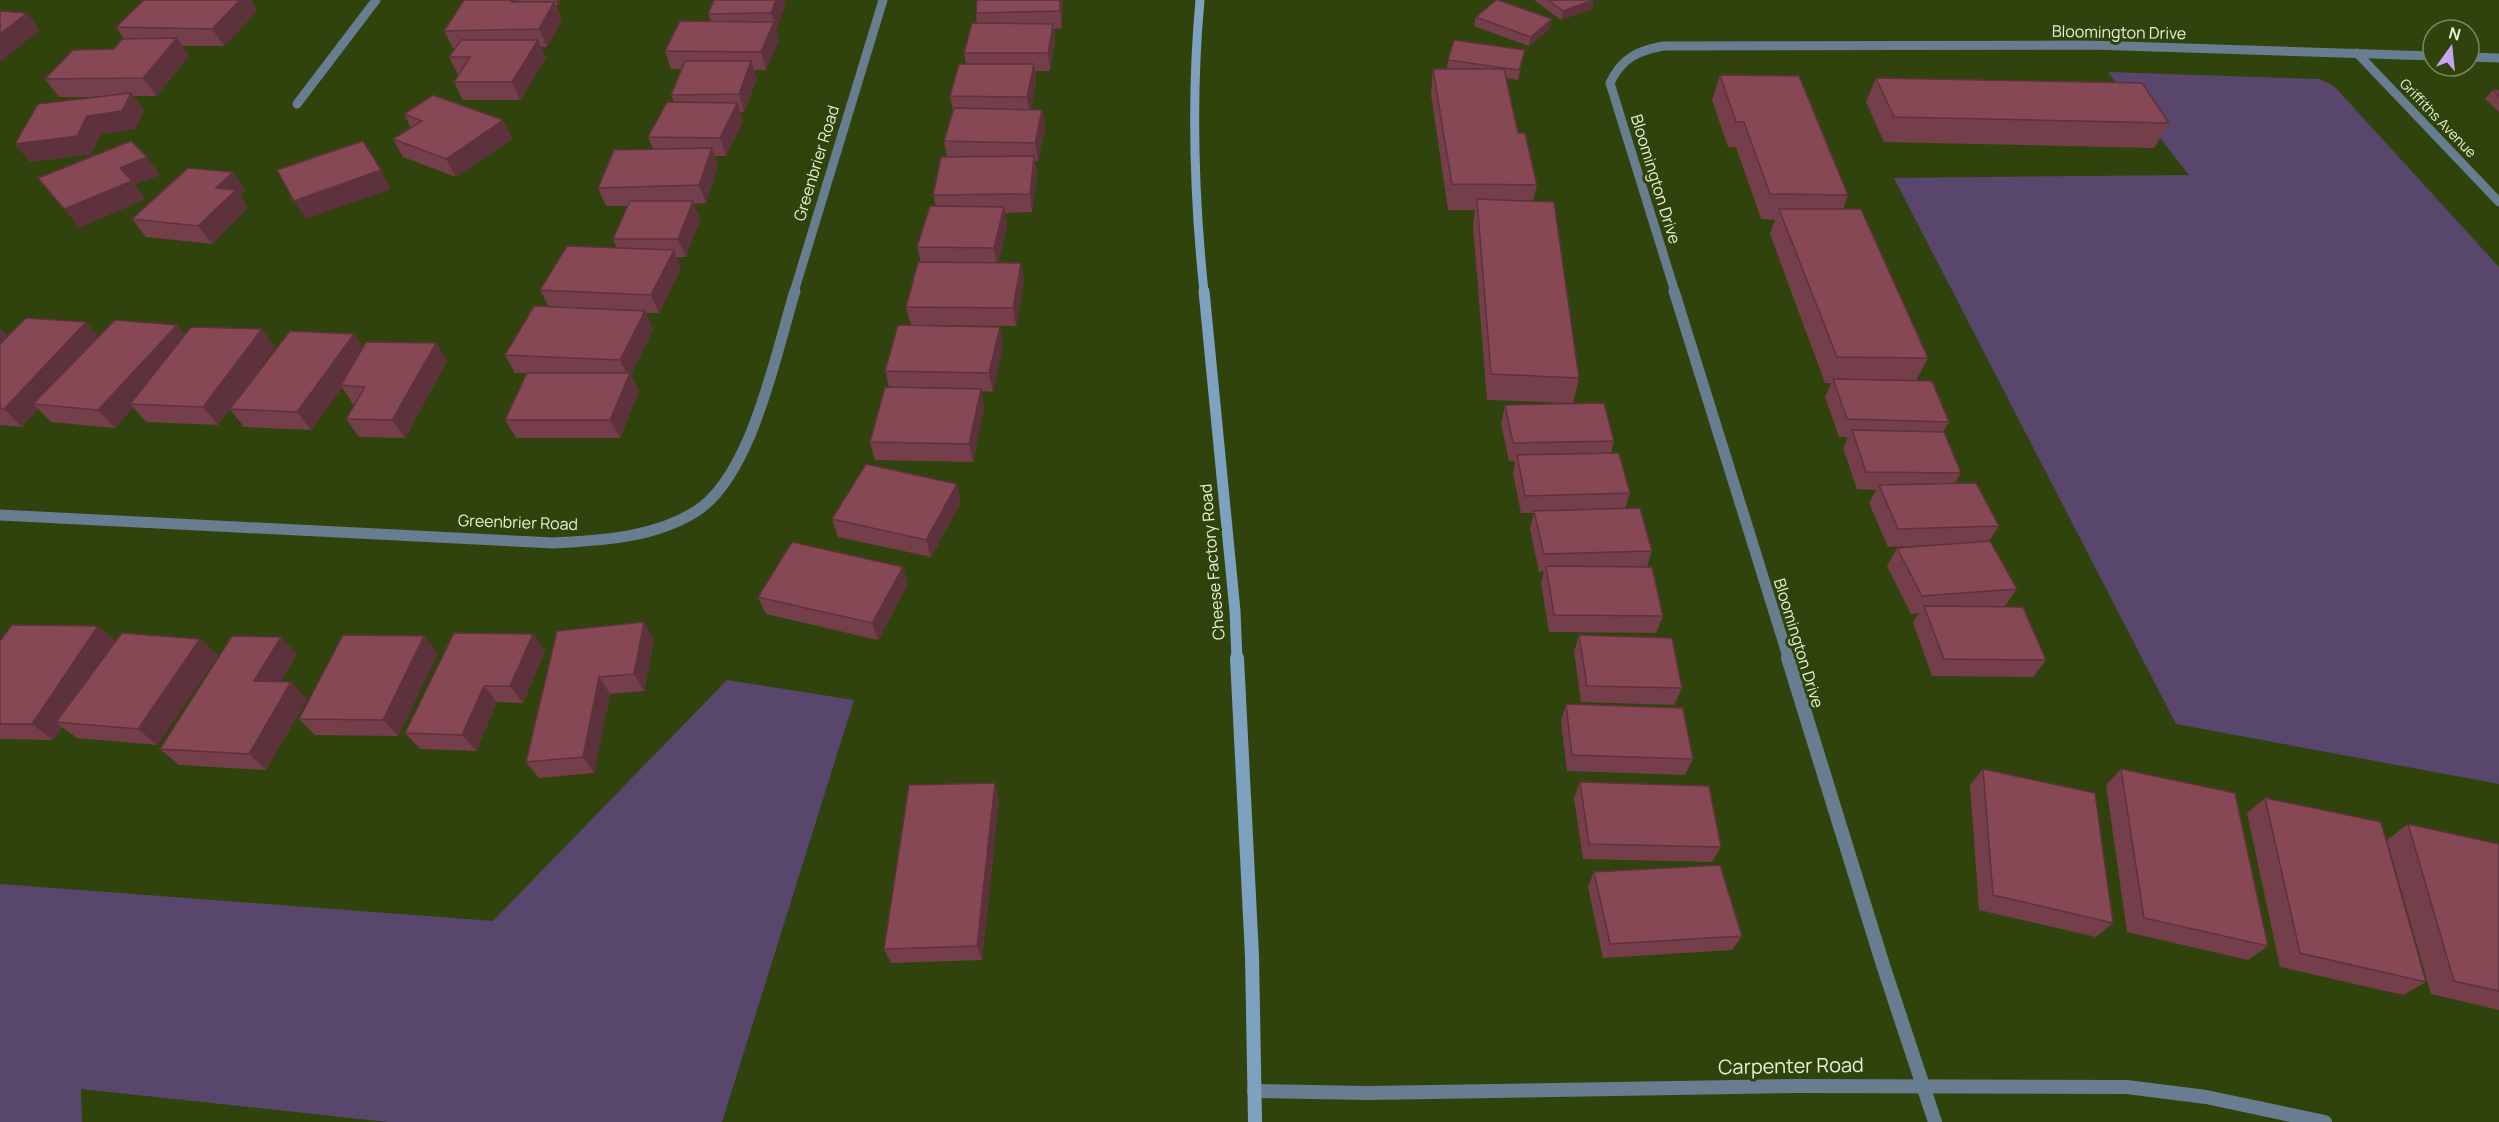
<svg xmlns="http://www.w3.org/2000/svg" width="2499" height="1122" font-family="Manrope,sans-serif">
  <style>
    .green { fill: #59466c }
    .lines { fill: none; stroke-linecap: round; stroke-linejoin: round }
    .minor-far2 { stroke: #687d90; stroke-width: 9 }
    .minor-far1 { stroke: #687d90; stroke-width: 11 }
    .minor { stroke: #687d90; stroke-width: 14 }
    .secondary-far2 { stroke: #7fa1c0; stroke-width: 9 }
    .secondary-far1 { stroke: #7fa1c0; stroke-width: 11 }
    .secondary { stroke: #7fa1c0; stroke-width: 14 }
    .wall { fill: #743e4a }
    .shaded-wall { fill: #5e323c }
    .building { fill: #874856; stroke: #5e323c; stroke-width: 1.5 }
    .labels { text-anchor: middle; stroke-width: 6; stroke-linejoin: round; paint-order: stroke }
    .far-street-label { font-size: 14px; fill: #e5f2d5; stroke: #31430c }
    .street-label { font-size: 16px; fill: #e5f2d5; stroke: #31430c }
    .near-street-label { font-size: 20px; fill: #e5f2d5; stroke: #31430c }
  </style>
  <rect width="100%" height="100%" fill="#31430c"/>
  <g class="green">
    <polygon points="2108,72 2320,79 2334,86 2499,267 2499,784 2176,724 1894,178 2189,175"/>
    <polygon points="727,680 854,700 722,1122 388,1122 81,1089 82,1122 0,1122 0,884 493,921"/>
  </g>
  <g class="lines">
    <g class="minor-far2">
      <polyline points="2357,53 2499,202"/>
      <polyline points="2469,57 2499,58"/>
      <polyline points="297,104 376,0"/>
      <polyline points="794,292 883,0"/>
      <path d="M 1675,292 L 1610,83 C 1622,58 1637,51 1663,46 L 2092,45 L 2433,56"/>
    </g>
    <g class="minor-far1">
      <polyline points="1674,291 1789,660"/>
      <path d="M 0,515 L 554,543 C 602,540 653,538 695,512 C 752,477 776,352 795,291"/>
    </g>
    <g class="minor">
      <polyline points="1788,658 1883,965 1935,1122"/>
      <polyline points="1254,1091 1368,1093 1794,1086 2127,1087 2206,1097 2325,1122"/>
    </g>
    <path class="secondary-far2" d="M 1200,0 C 1191,97 1194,196 1204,292"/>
    <polyline class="secondary-far1" points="1204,291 1235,611 1237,660"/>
    <polyline class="secondary" points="1237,658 1252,956 1255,1122"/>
  </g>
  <g class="wall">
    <polygon points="186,0 251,0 257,11 224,46 182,46 189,56 156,96 133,96 144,111 135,129 101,134 91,154 30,162 15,144 100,97 59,97 45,79 114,49 124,39 116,27"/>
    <polygon points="464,0 561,0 558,5 556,5 562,20 547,47 541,47 546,58 520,100 463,100 454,82 459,75 458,75 449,57 455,48 453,48 444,31"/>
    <polygon points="714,0 785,0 786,2 776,30 779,40 766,70 754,70 757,79 744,112 740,112 743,121 726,156 714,156 718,166 706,203 694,204 700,219 686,257 676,257 681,269 659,313 646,313 653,330 631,374 639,391 620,438 516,438 505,420 527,373 515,373 505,355 549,307 540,290 617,248 613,239 628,206 606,206 598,188 653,149 648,137 674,102 671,95 682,69 671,69 665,51 711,22 708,14"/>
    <polygon points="1060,0 1062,28 1054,29 1055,42 1050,71 1035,71 1036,82 1031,109 1042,110 1045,128 1038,161 1035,161 1037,174 1032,212 1005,213 1007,225 998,263 1021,263 1024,281 1016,326 913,325 1003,346 993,392 981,391 984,407 973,462 875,460 870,442 889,387 885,371 911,325 906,307 921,262 917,247 936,206 933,195 947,157 944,141 953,111 950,96 966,64 964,53 977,23 976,13"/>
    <polygon points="1534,0 1594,0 1592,9 1561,20"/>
    <polygon points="1476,17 1550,28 1529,46 1474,26"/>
    <polygon points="1525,50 1518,80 1506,78 1518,133 1537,185 1533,201 1579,378 1573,403 1487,400 1473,225 1475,210 1448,210 1431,94 1433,69 1447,69 1448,60"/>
    <polygon points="1720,75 1848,195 1843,209 1928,358 1916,381 1949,422 1943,432 1961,473 1955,483 1999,526 1989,541 2017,589 2005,606 1999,606 2046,660 2033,677 1932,676 1913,623 1919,613 1911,614 1887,566 1897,548 1934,545 1888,547 1869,503 1876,490 1857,489 1843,448 1848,437 1839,437 1825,397 1831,383 1825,383 1770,234 1775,220 1761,219 1736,147 1728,147 1712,100"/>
    <polygon points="1876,78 2169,123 2154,148 1884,142 1866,102"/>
    <polygon points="2493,90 2499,90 2499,112 2485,99"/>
    <polygon points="404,114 503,120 512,139 456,177 403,157 393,139 411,128"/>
    <polygon points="233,172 245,190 240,196 248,208 212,244 146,237 132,219"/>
    <polygon points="0,328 8,336 99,337 185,335 275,347 242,393 354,334 363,348 436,343 447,361 405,438 359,437 346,419 355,404 353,404 342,387 311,430 244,427 230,409 218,425 146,422 133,407 115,428 51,422 38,409 22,427 0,425"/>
    <polygon points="1505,405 1614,441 1611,453 1630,493 1625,508 1652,551 1647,567 1663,616 1656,633 1549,632 1541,583 1544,571 1539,572 1530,528 1534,513 1521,513 1513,473 1515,461 1509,461 1501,423"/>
    <polygon points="961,502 931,557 838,537 832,519"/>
    <polygon points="908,584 878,640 766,614 758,597"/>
    <polygon points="98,626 115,642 218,655 157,745 77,738 62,727 53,740 0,739 0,641"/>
    <polygon points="557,631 654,639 644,691 610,694 594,773 539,778 526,762"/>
    <polygon points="533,634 545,651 523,703 497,702 476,751 420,749 405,733"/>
    <polygon points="1579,635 1682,688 1674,705 1581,702 1574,652"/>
    <polygon points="438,653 398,736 315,735 299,719"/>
    <polygon points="297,654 280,682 307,699 266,770 179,765 160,749"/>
    <polygon points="1566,704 1693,759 1685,775 1567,771 1561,721"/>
    <polygon points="1983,769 2113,923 2096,937 1979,910 1970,785"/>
    <polygon points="2121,769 2268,946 2248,960 2127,932 2106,785"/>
    <polygon points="1580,782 1721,847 1712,862 1583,859 1574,798"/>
    <polygon points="2265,798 2426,982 2403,995 2280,967 2247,813"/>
    <polygon points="999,799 982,960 891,963 884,949"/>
    <polygon points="2408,824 2499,844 2499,1010 2431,994 2387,840"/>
    <polygon points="1594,872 1742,936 1732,950 1603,958 1588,887"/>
  </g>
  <g class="shaded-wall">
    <polygon points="240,0 251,0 257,11 224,46 212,29"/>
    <polygon points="512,0 518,0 523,12 511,2"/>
    <polygon points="556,0 561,0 558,5"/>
    <polygon points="776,0 785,0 786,2 777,30 771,13"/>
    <polygon points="1060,0 1063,0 1062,28 1060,11"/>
    <polygon points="1594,0 1592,9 1561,20 1563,11"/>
    <polygon points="554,2 562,20 547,47 539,29"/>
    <polygon points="27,13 40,30 0,62 0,34"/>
    <polygon points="1552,19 1550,28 1529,46 1531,37"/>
    <polygon points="774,22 779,40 766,70 761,52"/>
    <polygon points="1053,24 1055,42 1050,71 1048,53"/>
    <polygon points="177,38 189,56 156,96 143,78"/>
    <polygon points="538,40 546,58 520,100 512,82"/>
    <polygon points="751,61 757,79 744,112 739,94"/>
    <polygon points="1034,64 1036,82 1030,115 1027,97"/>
    <polygon points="131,93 144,111 135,129 101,134 91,154 30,162 15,144 87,116"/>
    <polygon points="737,103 743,121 726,156 720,138"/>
    <polygon points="1042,110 1045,128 1038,161 1035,143"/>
    <polygon points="503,120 512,139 456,177 446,159"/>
    <polygon points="712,148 718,166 706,203 699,185"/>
    <polygon points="1034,156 1037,174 1032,212 1030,194"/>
    <polygon points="147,157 160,175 135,185 146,199 79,228 64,209 120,168"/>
    <polygon points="381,170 391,189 306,219 294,201"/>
    <polygon points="233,172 245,190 240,196 248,208 212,244 198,226 216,188"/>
    <polygon points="693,201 700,219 686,257 678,239"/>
    <polygon points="1004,207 1007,225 997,267 994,248"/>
    <polygon points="674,250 681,269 659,313 651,295"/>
    <polygon points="1021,263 1024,281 1016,326 1013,308"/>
    <polygon points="645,311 653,330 631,374 639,391 620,438 610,420 628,377 620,360"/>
    <polygon points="86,322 102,340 33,404 38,409 22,427 4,409"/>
    <polygon points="177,325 191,343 130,404 133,407 115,428 98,410"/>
    <polygon points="1000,327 1003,346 993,392 989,373"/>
    <polygon points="0,328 11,340 0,351"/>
    <polygon points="262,329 275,347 218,425 203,407"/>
    <polygon points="354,334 366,352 341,385 342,387 311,430 297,412"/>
    <polygon points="436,343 447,361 405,438 392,420"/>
    <polygon points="981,389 984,407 973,462 969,444"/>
    <polygon points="957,484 961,502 931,557 926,540"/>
    <polygon points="903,567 908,584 878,640 872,623"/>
    <polygon points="644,622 654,639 644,691 634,674"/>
    <polygon points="98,626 117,643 56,722 62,727 53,740 32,724"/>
    <polygon points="533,634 545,651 523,703 510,686"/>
    <polygon points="424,636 438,653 398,736 383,720"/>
    <polygon points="281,637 297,654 271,697 254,681"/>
    <polygon points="200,639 218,655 157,745 138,729"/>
    <polygon points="599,677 610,694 594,773 583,757"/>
    <polygon points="291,682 307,699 266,770 249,754"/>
    <polygon points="484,686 497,702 476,751 462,735"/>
    <polygon points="995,783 999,799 982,960 977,946"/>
  </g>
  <g class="building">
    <polygon points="144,0 240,0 212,29 116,27"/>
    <polygon points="464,0 512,0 511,2 554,2 539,29 444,31"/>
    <polygon points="714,0 776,0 771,13 708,14"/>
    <polygon points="977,0 1060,0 1060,11 976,13"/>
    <polygon points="1496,0 1498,0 1552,19 1531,37 1476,17"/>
    <polygon points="1548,0 1594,0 1563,11"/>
    <polygon points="0,11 27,13 0,34"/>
    <polygon points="680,21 774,22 761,52 665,51"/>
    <polygon points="972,23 1053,24 1048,53 964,53"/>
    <polygon points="177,38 143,78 45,79 73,50 114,49 122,39"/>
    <polygon points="461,40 538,40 512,82 454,82 470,57 449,57"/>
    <polygon points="1454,40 1525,50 1519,70 1448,60"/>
    <polygon points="685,61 751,61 739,94 671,95"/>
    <polygon points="959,64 1034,64 1027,97 950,96"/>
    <polygon points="1433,69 1504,69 1518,133 1525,133 1537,185 1452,184"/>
    <polygon points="1720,75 1799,76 1848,195 1770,194 1744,122 1736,122"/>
    <polygon points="1876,78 2142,83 2169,123 1894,117"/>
    <polygon points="2493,90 2499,90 2499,96"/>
    <polygon points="131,93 122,111 87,116 77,136 15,144 38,104"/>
    <polygon points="433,95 503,120 446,159 393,139 422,121 404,114"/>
    <polygon points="667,102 737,103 720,138 648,137"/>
    <polygon points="954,108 1042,110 1035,143 944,141"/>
    <polygon points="131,141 147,157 120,168 132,181 64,209 38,178"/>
    <polygon points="363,141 381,170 294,201 277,170"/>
    <polygon points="712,148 699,185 598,188 614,150"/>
    <polygon points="1034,156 1030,194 933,195 941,157"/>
    <polygon points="188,168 233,172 216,188 236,190 198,226 132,219"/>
    <polygon points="1477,199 1554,202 1579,378 1491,374"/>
    <polygon points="630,201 693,201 678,239 613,239"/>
    <polygon points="930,206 1004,207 994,248 917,247"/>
    <polygon points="1779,209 1861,209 1928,358 1837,357"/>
    <polygon points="567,246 674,250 651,295 540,290"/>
    <polygon points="918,262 1021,263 1013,308 906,307"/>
    <polygon points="534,306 645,311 620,360 505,355"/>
    <polygon points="26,318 86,322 4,409 0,408 0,344"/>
    <polygon points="115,320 177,325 98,410 33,404"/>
    <polygon points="898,325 1000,327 989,373 885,371"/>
    <polygon points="191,327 262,329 203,407 130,404"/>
    <polygon points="290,331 354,334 297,412 230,409"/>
    <polygon points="366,342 436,343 392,420 346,419 365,387 341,385"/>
    <polygon points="527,373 630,373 610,420 505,420"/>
    <polygon points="1833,379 1932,381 1949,422 1847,419"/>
    <polygon points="885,387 981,389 969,444 870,442"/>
    <polygon points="1604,403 1614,441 1513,443 1505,405"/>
    <polygon points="1852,430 1944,432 1961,473 1866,472"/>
    <polygon points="1619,453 1630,493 1525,496 1517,455"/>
    <polygon points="866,464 957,484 926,540 832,519"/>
    <polygon points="1976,483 1999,526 1898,529 1879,485"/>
    <polygon points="1640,508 1652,551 1544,554 1534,511"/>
    <polygon points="1990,541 2017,589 1922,596 1897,548"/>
    <polygon points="792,542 903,567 872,623 758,597"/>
    <polygon points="1546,566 1652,567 1663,616 1554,615"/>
    <polygon points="1924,606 2023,607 2046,660 1944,659"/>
    <polygon points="644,622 634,674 599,677 583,757 526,762 557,631"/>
    <polygon points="12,625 98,626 32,724 0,724 0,641"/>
    <polygon points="122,633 200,639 138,729 56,722"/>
    <polygon points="454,633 533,634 510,686 484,686 462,735 405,733"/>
    <polygon points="343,635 424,636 383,720 299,719"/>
    <polygon points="1579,635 1672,638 1682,688 1587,686"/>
    <polygon points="232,636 281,637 254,681 291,682 249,754 160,749"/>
    <polygon points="1566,704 1683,708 1693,759 1572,755"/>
    <polygon points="1983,769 2095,793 2113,923 1993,895"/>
    <polygon points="2121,769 2235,793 2268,946 2144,918"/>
    <polygon points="1580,782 1709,786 1721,847 1589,844"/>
    <polygon points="995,783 977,946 884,949 909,785"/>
    <polygon points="2265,798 2381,822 2426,982 2300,953"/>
    <polygon points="2408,824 2499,844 2499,991 2454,981"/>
    <polygon points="1720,865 1742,936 1610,944 1594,872"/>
  </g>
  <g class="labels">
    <g class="far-street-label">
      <text transform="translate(2438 118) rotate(46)" y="5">Griffiths Avenue</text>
    </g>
    <g class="street-label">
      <text transform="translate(2119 32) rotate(1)" y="6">Bloomington Drive</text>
      <text transform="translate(816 163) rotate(-73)" y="6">Greenbrier Road</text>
      <text transform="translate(1656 179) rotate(73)" y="6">Bloomington Drive</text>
      <text transform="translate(518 522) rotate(2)" y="6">Greenbrier Road</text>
      <text transform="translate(1212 562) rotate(-95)" y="6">Cheese Factory Road</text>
      <text transform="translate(1799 643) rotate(73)" y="6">Bloomington Drive</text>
    </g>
    <g class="near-street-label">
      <text transform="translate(1791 1066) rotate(-1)" y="7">Carpenter Road</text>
    </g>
  </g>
  <g transform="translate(2451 48) rotate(15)"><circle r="28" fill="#31430c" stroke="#79895c" stroke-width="1.5"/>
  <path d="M0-4.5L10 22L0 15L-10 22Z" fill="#c9a5ee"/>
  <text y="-9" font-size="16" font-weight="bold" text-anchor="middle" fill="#e5f2d5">N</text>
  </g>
</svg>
